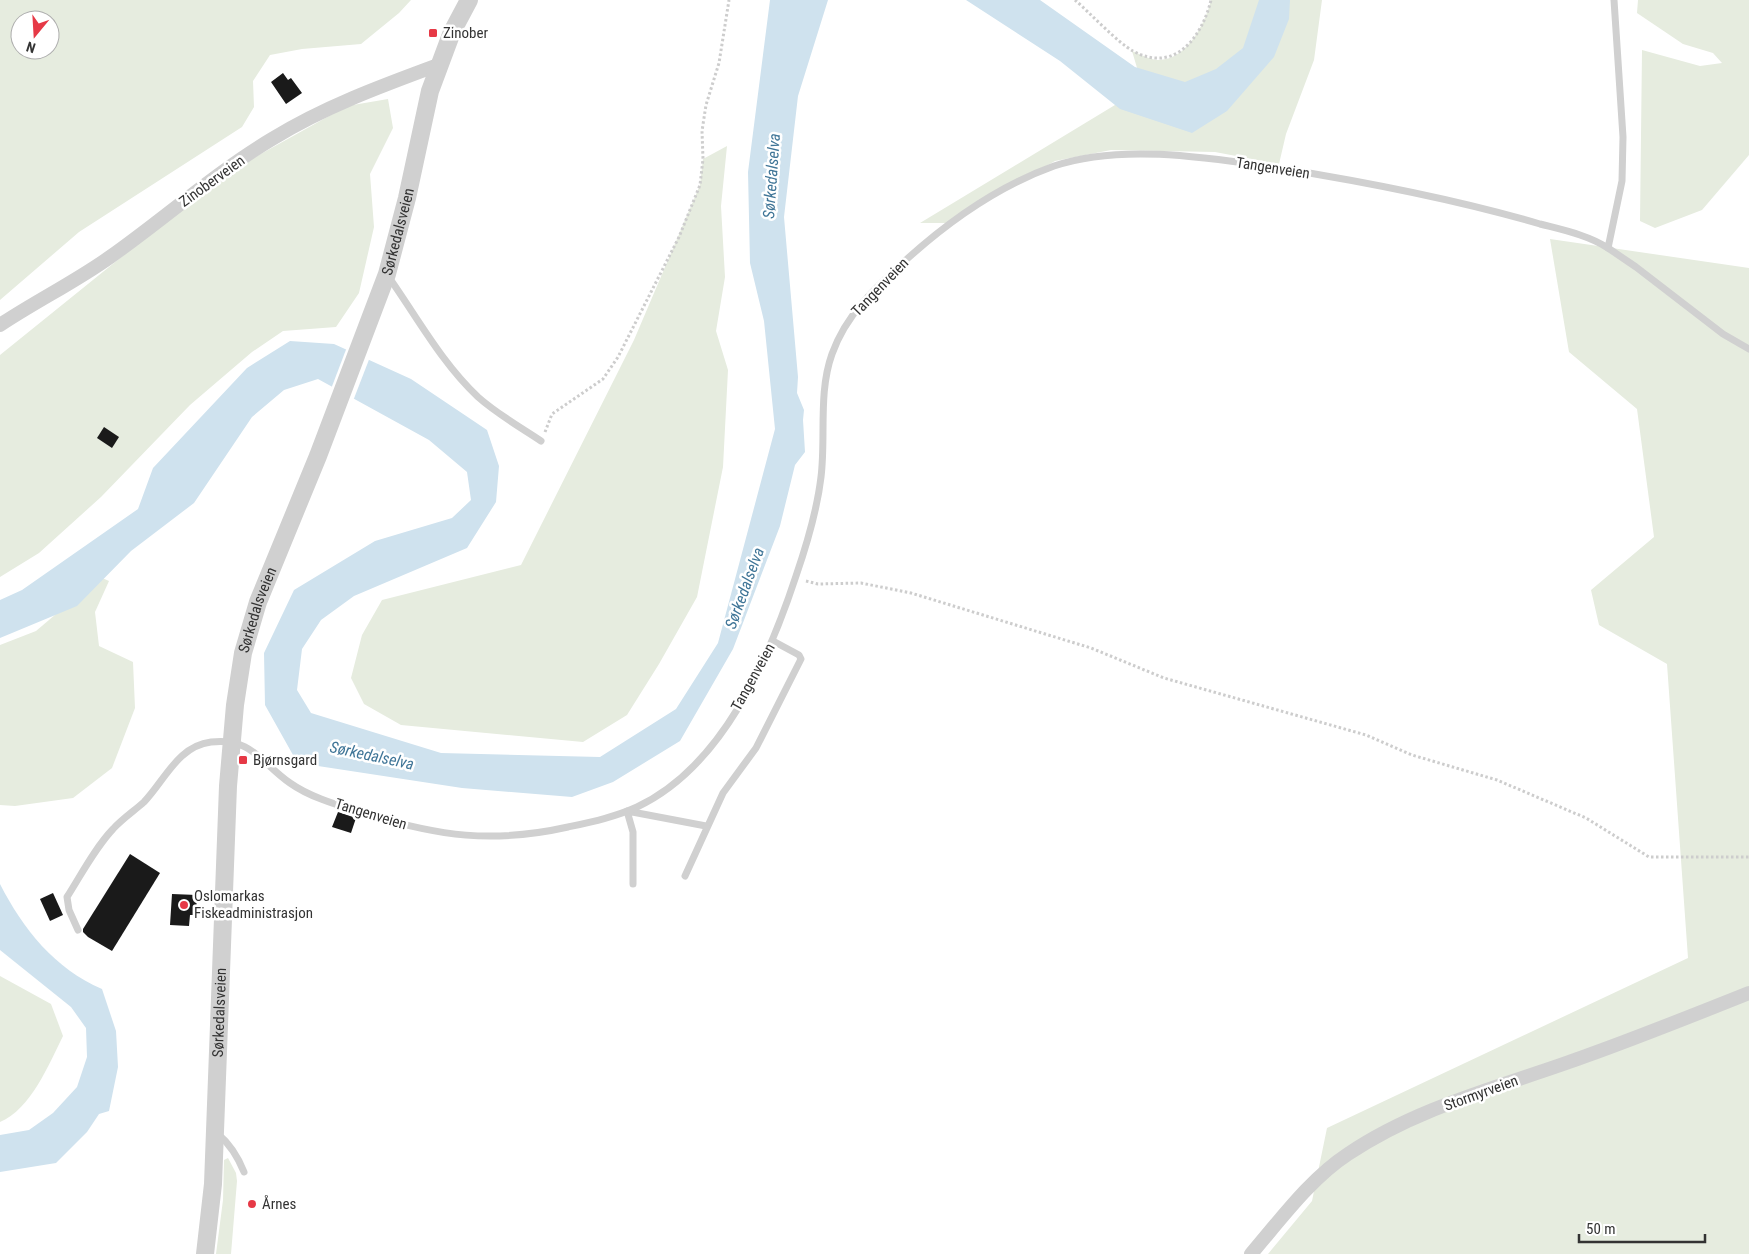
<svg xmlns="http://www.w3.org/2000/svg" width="1749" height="1254" font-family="'Roboto Condensed',sans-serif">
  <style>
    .green { fill: #e6ecdf; fill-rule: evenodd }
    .water { fill: #cfe2ee }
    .pier { fill: #fff }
    .building { fill: #1a1a1a }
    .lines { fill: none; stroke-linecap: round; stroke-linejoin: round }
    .path { stroke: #cdcdcd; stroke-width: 3; stroke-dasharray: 2.5 2.5; stroke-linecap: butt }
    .service { stroke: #d0d0d0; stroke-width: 7 }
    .minor { stroke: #d0d0d0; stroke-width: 14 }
    .tertiary { stroke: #d0d0d0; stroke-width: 18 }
    .poi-dot { fill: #e63946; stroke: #fff; stroke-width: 2 }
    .labels { text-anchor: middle; stroke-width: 5; stroke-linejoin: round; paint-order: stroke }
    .poi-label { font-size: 15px; fill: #333; stroke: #fff; text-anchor: start }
    .street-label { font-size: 15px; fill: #333; stroke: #fff }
    .water-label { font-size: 16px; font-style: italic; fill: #3f7597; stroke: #fff }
  </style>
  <rect width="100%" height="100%" fill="#fff"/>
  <g class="green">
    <path d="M 0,0 L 411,0 L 399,13 L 361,44 L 302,49 L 270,55 L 253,81 L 254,107 L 242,127 L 79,232 L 0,300 ZM 20,20 L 50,20 L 50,50 L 20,50 Z"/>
    <path d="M 1211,0 L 1322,0 L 1314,60 L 1286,134 L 1279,164 L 1215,152 L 1111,150 L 1055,161 L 946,223 L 920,223 L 1143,88 L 1132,51 C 1140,54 1151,60 1158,60 C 1187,60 1205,24 1211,0 Z"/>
    <polygon points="1638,0 1749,0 1749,155 1702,210 1655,228 1640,221 1642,50 1700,66 1722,63 1713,53 1683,44 1637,13"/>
    <polygon points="388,99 393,128 370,174 374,227 359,293 336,327 283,331 252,352 190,405 101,497 39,553 0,577 0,355 223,175 347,106"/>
    <polygon points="727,146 721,206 725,277 716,331 728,370 723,467 697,597 659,664 627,715 583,742 401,725 364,704 351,678 362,635 382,600 521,565 634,340 700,185 703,159"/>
    <polygon points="1550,239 1749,268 1749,1254 1268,1254 1312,1201 1327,1128 1688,958 1667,664 1599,625 1591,590 1654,537 1637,409 1569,352"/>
    <polygon points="91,573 109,581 95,612 99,646 133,662 135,708 112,768 73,798 15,806 0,805 0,645 36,631 62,609"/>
    <path d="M 0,976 L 51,1004 L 63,1036 C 49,1064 31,1109 0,1122 Z"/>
    <polygon points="228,1158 236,1173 237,1181 231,1254 216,1254 223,1200 224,1160"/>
  </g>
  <g class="water">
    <polygon points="770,0 828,0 798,96 784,217 798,377 797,393 804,410 803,420 805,452 795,465 780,526 733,649 680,741 613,782 572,797 462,788 318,766 293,755 265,705 264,653 294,590 375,541 452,518 471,500 467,472 429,440 318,379 284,390 252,417 194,503 131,551 77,606 0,638 0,600 22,590 138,509 153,468 247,368 290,341 334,344 411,379 487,430 499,466 496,502 467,548 354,596 321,620 302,649 297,690 311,713 441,753 600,757 676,709 718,643 775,429 764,321 750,263 748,172"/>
    <polygon points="966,0 1040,0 1135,67 1185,82 1216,69 1243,48 1259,0 1290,0 1289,19 1274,57 1227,111 1192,133 1120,109 1060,61"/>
    <path d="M 0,884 C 23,929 55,969 102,989 L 116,1031 L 118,1067 L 109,1111 L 99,1114 L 87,1132 L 56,1163 L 0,1172 L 0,1135 L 29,1130 L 53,1113 L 77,1087 L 87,1057 L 86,1028 L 71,1007 L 0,950 Z"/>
  </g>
  <polygon class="pier" points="347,347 370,357 353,401 331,389"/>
  <g class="building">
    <polygon points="283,73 288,80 291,78 302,93 286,104 271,82"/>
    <polygon points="104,427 119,437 112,448 97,438"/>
    <polygon points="338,812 356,818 351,833 332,827"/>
    <polygon points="130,854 160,873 112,951 88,937 83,932 83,929"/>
    <polygon points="53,893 63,915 50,921 40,899"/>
    <polygon points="172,894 197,895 196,915 190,915 189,926 170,925"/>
  </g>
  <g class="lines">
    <g class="path">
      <path d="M 1075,0 C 1090,13 1118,43 1133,51 C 1175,74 1202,37 1211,0"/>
      <polyline points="545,432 552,414 603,379 618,357 679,237 700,185 703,159 702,131 706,105 719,63 729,0"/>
      <polyline points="806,581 818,584 861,583 911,593 1091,648 1164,678 1366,735 1412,755 1497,780 1586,818 1649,857 1749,857"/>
    </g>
    <g class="service">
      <polyline points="1608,248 1636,267 1723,334 1749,349"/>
      <path d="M 388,276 C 417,317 441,362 478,397 C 497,414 520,427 541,441"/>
      <polyline points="685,876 723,793 756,748 801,659 799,655 773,641"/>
      <polyline points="633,884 633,832 627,811 706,826"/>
      <path d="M 78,930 L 69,910 L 67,897 C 81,875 95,848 113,829 C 122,819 134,811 144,802 C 165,780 178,746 211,742 C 252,737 261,763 290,783 C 311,798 341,806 366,814 C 439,836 492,844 568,827 C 591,822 615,817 637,807 C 722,767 768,661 796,576 C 807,544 817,511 821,477 C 826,437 818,393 832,354 C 846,314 876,287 907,259 C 949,221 1001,185 1054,166 C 1122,143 1210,158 1279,168 C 1366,182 1455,199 1540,224 C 1563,230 1588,235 1608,248 L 1622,181 L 1623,137 L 1614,0"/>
      <path d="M 218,1134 C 231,1145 238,1157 244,1172"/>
    </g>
    <g class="minor">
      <path d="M 0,325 C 36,301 75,282 110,257 C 164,219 215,173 272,139 C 324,107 381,86 438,65"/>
      <path d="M 1251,1254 C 1281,1219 1310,1179 1348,1154 C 1419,1106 1504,1086 1583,1057 C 1639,1037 1694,1015 1749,993"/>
    </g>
    <path class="tertiary" id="s1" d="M 205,1254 L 213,1184 L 228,786 L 235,705 L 243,653 L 258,602 L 318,456 L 387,274 L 407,198 L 430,91 L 452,32 L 469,0"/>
  </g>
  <g class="poi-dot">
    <rect x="428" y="28" width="10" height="10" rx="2.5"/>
    <rect x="238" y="755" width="10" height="10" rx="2.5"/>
    <circle cx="184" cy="905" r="5"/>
    <circle cx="252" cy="1204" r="5"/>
  </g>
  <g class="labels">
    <g class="poi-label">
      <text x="443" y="38">Zinober</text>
      <text x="253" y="765">Bjørnsgard</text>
      <text x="194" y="901">Oslomarkas<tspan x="194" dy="17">Fiskeadministrasjon</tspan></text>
      <text x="262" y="1209">Årnes</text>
    </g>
    <g class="street-label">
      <text transform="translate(1273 168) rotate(9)" y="5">Tangenveien</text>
      <text transform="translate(212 181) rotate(-36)" y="5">Zinoberveien</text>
      <text dy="5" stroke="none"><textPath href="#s1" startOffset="1052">Sørkedalsveien</textPath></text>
      <text transform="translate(880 287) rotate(-46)" y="5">Tangenveien</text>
      <text dy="5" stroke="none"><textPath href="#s1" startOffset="648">Sørkedalsveien</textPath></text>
      <text transform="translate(753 677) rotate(-61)" y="5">Tangenveien</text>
      <text transform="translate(371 814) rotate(17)" y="5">Tangenveien</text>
      <text dy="5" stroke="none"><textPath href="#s1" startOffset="242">Sørkedalsveien</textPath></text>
      <text transform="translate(1481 1093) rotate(-20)" y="5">Stormyrveien</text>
    </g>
    <g class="water-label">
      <text transform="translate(771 176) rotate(-86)" y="6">Sørkedalselva</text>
      <text transform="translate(744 588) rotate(-70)" y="6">Sørkedalselva</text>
      <text transform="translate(372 755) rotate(12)" y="6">Sørkedalselva</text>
    </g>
  </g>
  <g transform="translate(35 35) rotate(198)"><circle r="24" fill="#ffffff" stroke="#adadad"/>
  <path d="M0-4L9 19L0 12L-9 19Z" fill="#e63946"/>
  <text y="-8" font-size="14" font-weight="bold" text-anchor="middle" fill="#333333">N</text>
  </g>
  <path d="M1579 1234v8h126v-8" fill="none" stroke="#333333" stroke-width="2.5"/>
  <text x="1586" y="1234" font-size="15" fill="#333333" stroke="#ffffff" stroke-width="4" paint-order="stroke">50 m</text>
</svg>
